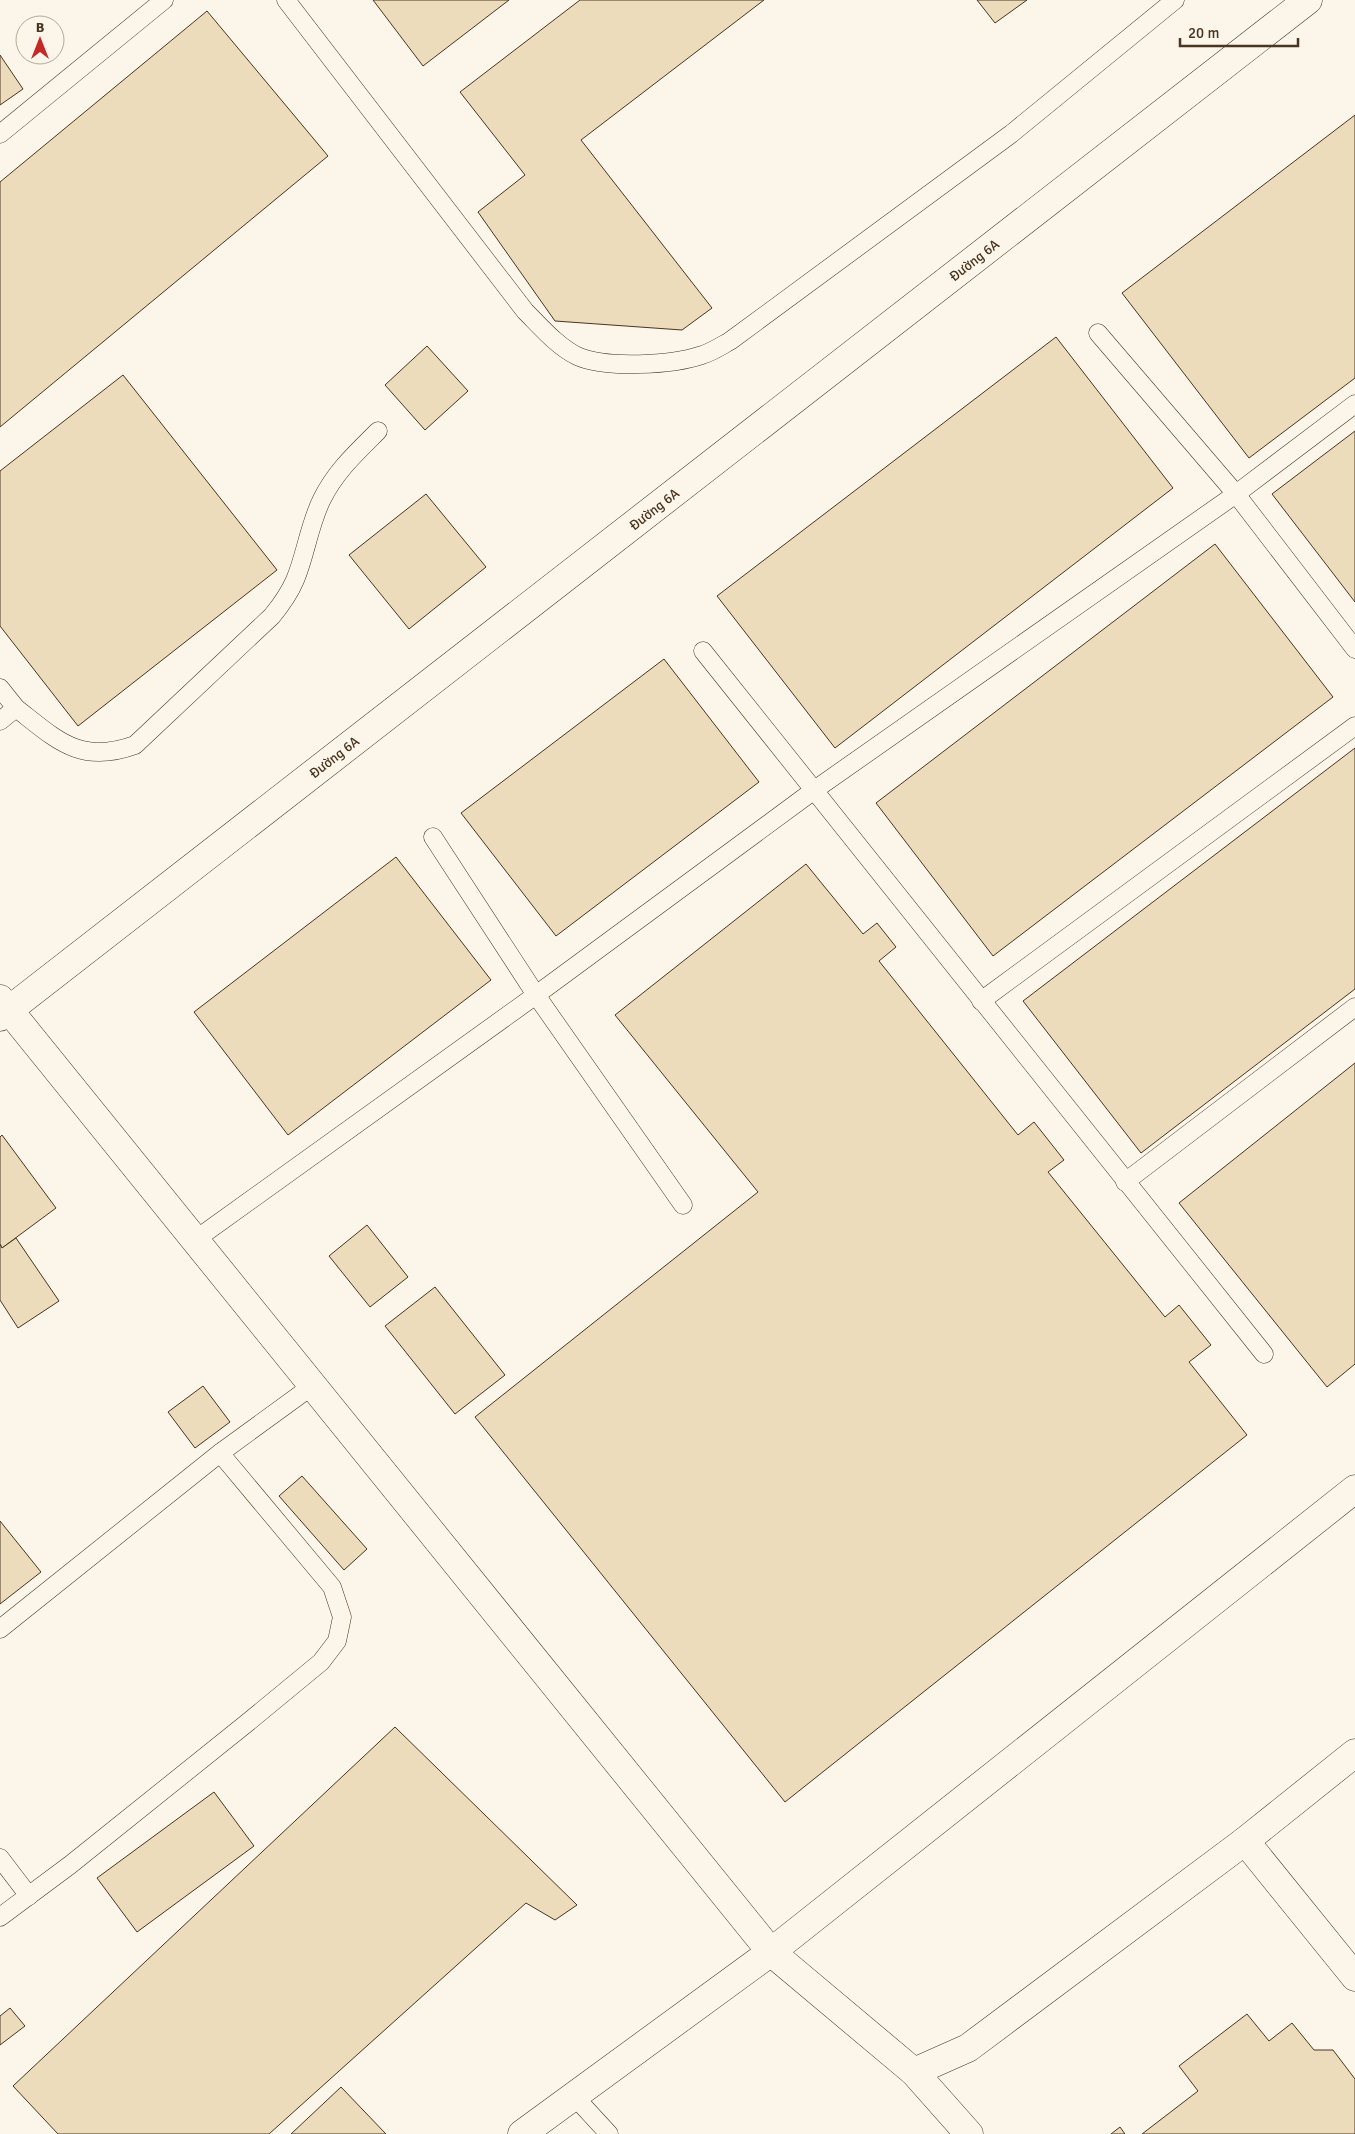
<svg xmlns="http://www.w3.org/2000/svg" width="1355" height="2134" font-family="Signika,sans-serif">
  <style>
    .building { fill: #ecdcbc; stroke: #4a3520 }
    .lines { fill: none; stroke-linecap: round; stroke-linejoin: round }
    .service-casing { stroke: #4a3520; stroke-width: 19 }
    .minor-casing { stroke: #4a3520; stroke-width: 29 }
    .service { stroke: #fbf6e9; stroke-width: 18 }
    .minor { stroke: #fbf6e9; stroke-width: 28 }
    .labels { text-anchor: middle; stroke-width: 4; stroke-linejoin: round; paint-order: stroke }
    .street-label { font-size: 14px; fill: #4a3520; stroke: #fbf6e9 }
  </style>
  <rect width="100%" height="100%" fill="#fbf6e9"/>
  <g class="building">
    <polygon points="373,0 509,0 423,66"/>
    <polygon points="580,0 764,0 581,140 712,308 682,330 555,321 478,212 525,175 460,92"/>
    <polygon points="977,0 1027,0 995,23"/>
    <polygon points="207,11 328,156 0,427 0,182"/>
    <polygon points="0,55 23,89 0,105"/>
    <polygon points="1355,115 1355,378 1249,458 1122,293"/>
    <polygon points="1056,337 1173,488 835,748 717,596"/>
    <polygon points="427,346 468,391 425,430 385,385"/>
    <polygon points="123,375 277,570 78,726 0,626 0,471"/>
    <polygon points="1355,431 1355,602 1272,494"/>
    <polygon points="426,494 486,567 409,629 349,555"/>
    <polygon points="1215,544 1333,697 993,956 876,803"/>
    <polygon points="664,659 759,782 556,936 461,813"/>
    <polygon points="1355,748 1355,989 1141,1153 1023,1001"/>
    <polygon points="396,857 491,980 288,1135 194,1012"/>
    <polygon points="806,864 863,934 877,923 896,947 879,961 1018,1135 1034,1122 1064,1160 1048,1172 1165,1317 1179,1305 1211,1345 1189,1362 1247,1435 785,1802 475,1417 758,1192 615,1015"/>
    <polygon points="1355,1063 1355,1364 1327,1387 1179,1203"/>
    <polygon points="2,1135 56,1208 2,1248 0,1244 0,1137"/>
    <polygon points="367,1225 408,1277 370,1307 329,1256"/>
    <polygon points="16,1238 59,1301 18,1328 0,1300 0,1244 2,1248"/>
    <polygon points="435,1287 505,1375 455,1414 385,1326"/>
    <polygon points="203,1386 230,1422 195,1448 168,1412"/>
    <polygon points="302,1476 367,1549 344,1570 279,1496"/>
    <polygon points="0,1521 41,1572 0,1604"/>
    <polygon points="395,1727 577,1905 555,1920 526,1903 269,2134 58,2134 13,2086"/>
    <polygon points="214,1792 254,1846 137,1932 97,1878"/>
    <polygon points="10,2008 25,2026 0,2045 0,2016"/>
    <polygon points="1247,2014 1269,2041 1292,2023 1314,2050 1333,2050 1355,2079 1355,2134 1142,2134 1198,2091 1179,2066"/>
    <polygon points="341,2087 386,2134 291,2134"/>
    <polygon points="1120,2127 1125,2134 1111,2134"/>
  </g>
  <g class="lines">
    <g class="service-casing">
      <g id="service">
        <path d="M 286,0 L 525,311 C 541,327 557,346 577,356 C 606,369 673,365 702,355 C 712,352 721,346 730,341 L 1011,134 L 1175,0"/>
        <polyline points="0,134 164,0"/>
        <polyline points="1098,333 1236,494 1355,649"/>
        <polyline points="703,651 1264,1354"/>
        <polyline points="0,688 16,708 0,721"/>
        <path d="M 16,708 C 57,740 80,765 135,745 L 272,616 C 281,605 289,594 295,580 C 306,554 309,525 322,499 C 336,471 356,453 378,431"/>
        <polyline points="433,837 536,995 683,1205"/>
        <polyline points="981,1001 1355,726"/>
        <polyline points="1125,1182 1355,1007"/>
        <polyline points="195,1240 536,995 813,791 1236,494 1355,404"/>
        <polyline points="0,1629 220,1453 312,1386"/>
        <polyline points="0,1858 29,1896"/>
        <polyline points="0,1917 70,1865 247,1723 321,1662 337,1641 342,1617 332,1587 220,1453"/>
        <polyline points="574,2096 609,2134"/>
      </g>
    </g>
    <g class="minor-casing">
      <g id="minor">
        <polyline points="0,999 771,1952 914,2072 968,2048 1245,1841 1355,1753"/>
        <polyline points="0,1017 1308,0"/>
        <polyline points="1245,1841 1355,1977"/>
        <polyline points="914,2072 969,2134"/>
        <polyline points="522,2134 771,1952 1355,1489"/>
      </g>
    </g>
    <use href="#service" class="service"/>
    <use href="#minor" class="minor"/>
  </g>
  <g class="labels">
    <g class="street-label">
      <text transform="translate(974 260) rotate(-38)" y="5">Đường 6A</text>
      <text transform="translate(654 509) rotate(-38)" y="5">Đường 6A</text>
      <text transform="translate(334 757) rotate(-38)" y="5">Đường 6A</text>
    </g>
  </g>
  <g transform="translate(40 40)"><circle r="24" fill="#fbf6e9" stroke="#b4a999"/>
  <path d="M0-4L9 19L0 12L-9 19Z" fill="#c62828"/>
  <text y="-8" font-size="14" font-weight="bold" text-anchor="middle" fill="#4a3520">B</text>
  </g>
  <path d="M1180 38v8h118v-8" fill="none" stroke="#4a3520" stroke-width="2.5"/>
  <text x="1188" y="38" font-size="15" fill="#4a3520" stroke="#fbf6e9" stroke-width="4" paint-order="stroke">20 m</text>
</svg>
